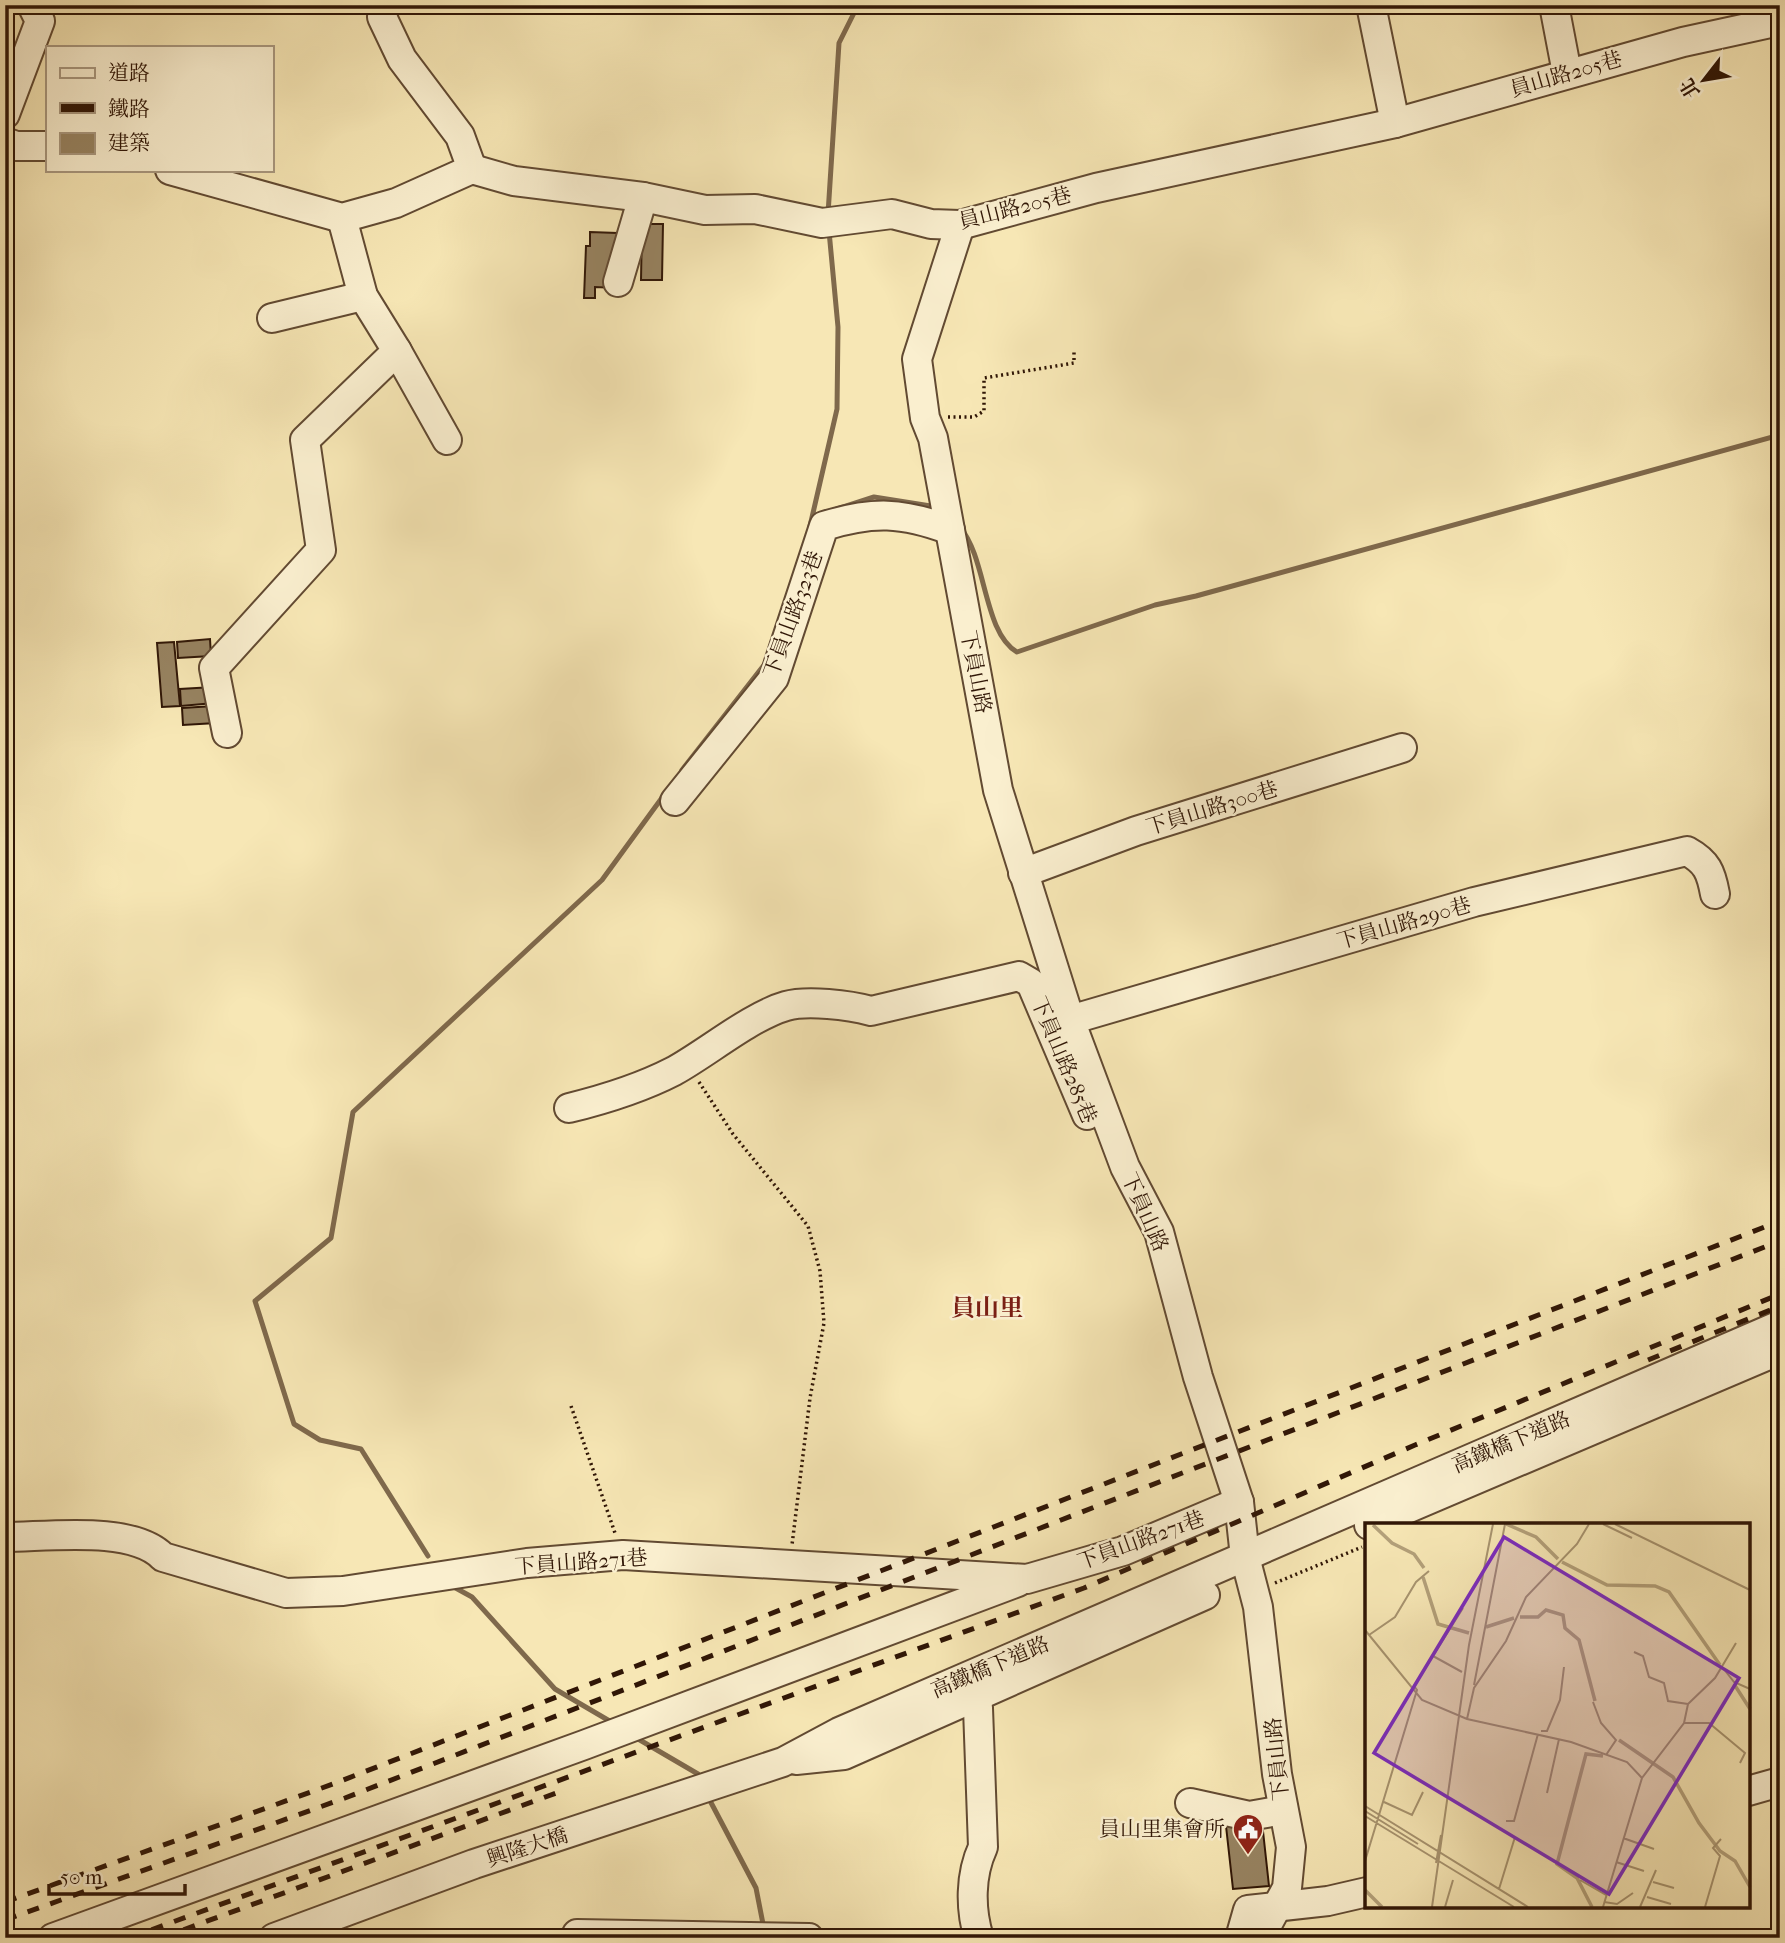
<svg xmlns="http://www.w3.org/2000/svg" width="1785" height="1943" font-family="'IM FELL French Canon','Noto Serif TC',serif">
  <style>
    .lines { fill: none; stroke-linecap: round; stroke-linejoin: round }
    .stream { stroke: #7f694c; stroke-width: 5 }
    .building { fill: #978361; stroke: #301606; stroke-width: 2 }
    .minor-casing { stroke: #624a32; stroke-width: 32 }
    .path { stroke: #301606; stroke-width: 3.5; stroke-dasharray: 2 3.5; stroke-linecap: butt }
    .minor { stroke: #faefcf; stroke-width: 28 }
    .rail { stroke: #301606; stroke-width: 5; stroke-dasharray: 12 12; stroke-linecap: butt }
    .labels { text-anchor: middle; stroke-width: 5; stroke-linejoin: round; paint-order: stroke }
    .street-label { font-size: 21px; fill: #301606; stroke: #faefcf }
    .poi-label { font-size: 21px; fill: #301606; stroke: #faefcf; text-anchor: end }
    .quarter-label { font-size: 24px; font-weight: bold; fill: #7a1f14; stroke: #faefcf }
    .inset-river { fill: none; stroke: #b3a07a; stroke-width: 3.5 }
    .inset-road { fill: none; stroke: #a7936f; stroke-width: 2 }
    .view { fill: #7b2cbf; fill-opacity: 0.15; stroke: #7b2cbf; stroke-width: 3.5 }
    .inset-edge { fill: none; stroke: #301606; stroke-width: 3.5 }
  </style>
  <rect width="100%" height="100%" fill="#f7e7b5"/>
  <filter id="stains"><feTurbulence type="fractalNoise" baseFrequency=".00286" numOctaves="4"/><feColorMatrix values="0 0 0 0 .2 0 0 0 0 .09 0 0 0 0 .02 0 0 0 .5 -.17"/></filter>
  <radialGradient id="worn" r=".72"><stop offset=".6" stop-color="#630" stop-opacity="0"/><stop offset="1" stop-color="#630" stop-opacity=".3"/></radialGradient>
  <g class="lines">
    <g class="stream">
      <polyline points="50,17 58,5"/>
      <polyline points="828,214 839,43 858,5"/>
      <polyline points="831,511 874,497 937,507"/>
      <polyline points="810,526 837,409 838,327 829,231"/>
      <path d="M 960,527 C 987,559 983,632 1017,652 L 1155,605 L 1196,596 L 1780,435"/>
      <polyline points="682,770 764,665"/>
      <polyline points="428,1556 361,1449 320,1440 294,1424 255,1301 331,1238 353,1112 602,880 664,795"/>
      <polyline points="452,1586 472,1597 555,1689 613,1723"/>
      <polyline points="633,1736 698,1774 700,1779"/>
      <polyline points="707,1795 756,1888 764,1929"/>
    </g>
  </g>
  <g class="building">
    <polygon points="642,224 663,224 662,280 641,280"/>
    <polygon points="590,232 617,233 616,288 595,287 595,298 584,298 586,246 590,246"/>
    <polygon points="210,639 211,656 178,658 177,642"/>
    <polygon points="174,642 180,706 162,707 157,643"/>
    <polygon points="213,687 214,703 181,706 180,689"/>
    <polygon points="214,706 216,723 183,725 182,708"/>
    <polygon points="1262,1822 1269,1886 1233,1889 1226,1826"/>
  </g>
  <g class="lines">
    <g class="minor-casing">
      <g id="minor">
        <polyline points="385,5 382,17 402,59 460,136 472,169"/>
        <polyline points="1371,5 1395,123"/>
        <polyline points="1554,5 1567,73"/>
        <polyline points="5,114 40,21 32,5"/>
        <polyline points="5,142 16,146 47,146"/>
        <polyline points="170,170 342,218 396,203 472,169 514,181 643,197 705,210 755,209 822,223 892,214 931,224 960,225 1096,188 1395,123 1683,42 1780,21"/>
        <polyline points="960,225 917,359 925,418 933,438 998,790 1070,1020 1125,1167 1159,1232 1198,1377 1239,1502 1245,1557 1258,1607 1277,1774 1291,1847 1287,1888 1260,1938"/>
        <polyline points="618,282 643,197"/>
        <polyline points="272,318 363,296"/>
        <polyline points="397,351 447,440"/>
        <polyline points="227,733 214,668 321,550 305,440 397,351 363,296 342,218"/>
        <path d="M 675,801 L 774,678 L 824,526 C 873,511 902,512 950,530"/>
        <polyline points="1023,873 1136,831 1402,748"/>
        <path d="M 1070,1020 L 1474,902 L 1687,851 C 1707,862 1711,872 1715,894"/>
        <path d="M 569,1108 C 606,1099 641,1088 674,1071 C 707,1053 751,1016 786,1006 C 807,1000 849,1005 871,1011 L 1019,976 L 1031,983 L 1087,1115"/>
        <polyline points="1369,1525 1780,1350"/>
        <path d="M 5,1537 C 47,1537 132,1525 163,1557 L 286,1593 L 343,1591 L 527,1563 L 623,1555 L 1027,1579 L 1123,1551 L 1239,1502"/>
        <path d="M 978,1708 L 983,1847 C 970,1875 970,1909 979,1938"/>
        <polyline points="796,1760 844,1755 1205,1595"/>
        <polyline points="1748,1791 1780,1782"/>
        <polyline points="1190,1803 1249,1816 1283,1810"/>
        <polyline points="577,1934 809,1938"/>
        <polyline points="53,1938 584,1745 1018,1582"/>
        <polyline points="274,1938 474,1864 783,1762 839,1732 1780,1325"/>
        <polyline points="1240,1938 1248,1910 1328,1901 1367,1892"/>
      </g>
    </g>
    <g class="path">
      <polyline points="948,417 974,417 984,411 984,378 1074,363 1074,349"/>
      <polyline points="699,1082 733,1134 808,1226 820,1271 824,1323 810,1398 792,1545"/>
      <polyline points="571,1406 615,1533"/>
      <polyline points="1275,1583 1362,1547"/>
    </g>
    <use href="#minor" class="minor"/>
    <g class="rail">
      <polyline points="1648,1360 1780,1306"/>
      <polyline points="5,1902 333,1784 1780,1221"/>
      <polyline points="5,1920 345,1798 1780,1241"/>
      <polyline points="129,1938 1084,1588 1415,1445 1780,1294"/>
      <polyline points="161,1938 559,1792"/>
    </g>
  </g>
  <defs>
    <g id="civic-pin" transform="scale(1.575)"><path d="M0 17L-7.5 6A9.5 9.5 0 1 1 7.5 6Z" fill="#8f2418" stroke="#faefcf"/><path d="M-.6-6.5H3V-4.5H.6V-3L4-1V1h2V6H-6V1h2V-1L-.6-3ZM-1.2 2.5V6h2.4V2.5Z" fill="#fff"/></g>
  </defs>
  <g fill-rule="evenodd">
    <use href="#civic-pin" x="1248" y="1829"/>
  </g>
  <g class="labels">
    <g class="street-label">
      <text transform="translate(1566 74) rotate(-16)" y="7">員山路205巷</text>
      <text transform="translate(1015 208) rotate(-14)" y="7">員山路205巷</text>
      <text transform="translate(793 614) rotate(-70)" y="7">下員山路323巷</text>
      <text transform="translate(976 672) rotate(79)" y="7">下員山路</text>
      <text transform="translate(1212 808) rotate(-17)" y="7">下員山路300巷</text>
      <text transform="translate(1404 923) rotate(-16)" y="7">下員山路290巷</text>
      <text transform="translate(1064 1060) rotate(67)" y="7">下員山路285巷</text>
      <text transform="translate(1145 1212) rotate(66)" y="7">下員山路</text>
      <text transform="translate(1511 1442) rotate(-23)" y="7">高鐵橋下道路</text>
      <text transform="translate(1141 1540) rotate(-20)" y="7">下員山路271巷</text>
      <text transform="translate(581 1562) rotate(-4)" y="7">下員山路271巷</text>
      <text transform="translate(990 1667) rotate(-23)" y="7">高鐵橋下道路</text>
      <text transform="translate(1277 1759) rotate(-96)" y="7">下員山路</text>
      <text transform="translate(527 1847) rotate(-18)" y="7">興隆大橋</text>
    </g>
    <g class="poi-label">
      <text x="1225" y="1836">員山里集會所</text>
    </g>
    <g class="quarter-label">
      <text x="987" y="1316">員山里</text>
    </g>
  </g>
  <g transform="translate(1365 1523)">
    <rect width="385" height="385" fill="#f7e7b5"/>
    <path class="inset-river" d="M 141,1 L 171,14 L 193,36M 8,2 L 27,20 L 49,31 L 59,45M 197,39 L 242,62 L 290,63 L 304,69 L 355,142M 58,54 L 73,101 L 104,110M 155,94 L 173,94 L 181,87 L 198,92 L 200,105 L 214,117 L 230,178M 121,104 L 149,95M 369,161 L 385,186M 254,217 L 308,254 L 334,300 L 355,328 L 370,338 L 385,364M 0,367 L 17,384M 227,384 L 212,355 L 192,341 L 221,231 L 238,233"/>
    <path class="inset-road" d="M 238,1 L 267,15M 250,1 L 385,67M 0,107 L 57,177 L 102,196 L 206,219 L 262,239 L 277,255M 4,112 L 30,94 L 51,59 L 64,48M 269,129 L 278,133 L 284,154 L 299,160 L 303,178 L 323,181M 68,133 L 97,149M 358,145 L 369,159 L 385,166M 109,162 L 140,1M 228,179 L 236,200 L 251,217 L 241,232M 102,196 L 109,165 L 141,118 L 161,74 L 212,21 L 224,1M 319,200 L 344,200 L 380,230 L 375,240M 176,208 L 182,208 L 195,177 L 199,144M 182,270 L 194,216M 19,279 L 47,292 L 58,269M 0,283 L 163,384M 0,288 L 53,321M 0,293 L 149,384M 141,298 L 149,298 L 173,211M 258,315 L 289,326M 0,338 L 52,167 L 49,163 L 98,85M 251,339 L 279,348M 71,340 L 76,312M 215,357 L 241,372M 288,359 L 309,365M 134,366 L 150,314M 282,374 L 306,381M 239,379 L 252,381 L 268,370M 67,384 L 104,122 L 128,1M 80,384 L 88,357M 238,384 L 277,255 L 319,200 L 323,181 L 350,155 L 371,120M 275,384 L 291,347M 340,384 L 355,333 L 348,325 L 356,316"/>
    <path class="view" d="M 139,14 L 374,155 L 244,371 L 9,230 Z"/>
    <rect width="385" height="385" class="inset-edge"/>
  </g>
  <rect width="1785" height="1943" fill="none" stroke="#f7e7b5" stroke-width="28"/>
  <rect x="7" y="7" width="1771" height="1929" fill="none" stroke="#301606" stroke-width="3.5"/>
  <rect x="14" y="14" width="1757" height="1915" fill="none" stroke="#301606" stroke-width="2"/>
  <rect x="46" y="46" width="228" height="126" fill="#faefcf" stroke="#a9987f" stroke-width="2"/>
  <rect x="60" y="68" width="35" height="10" fill="#faefcf" stroke="#a9987f" stroke-width="2"/>
  <text x="108" y="80" font-size="21" fill="#301606">道路</text>
  <rect x="60" y="103" width="35" height="10" fill="#301606" stroke="#a9987f" stroke-width="2"/>
  <text x="108" y="116" font-size="21" fill="#301606">鐵路</text>
  <rect x="60" y="133" width="35" height="21" fill="#978361" stroke="#a9987f" stroke-width="2"/>
  <text x="108" y="150" font-size="21" fill="#301606">建築</text>
  <g transform="translate(1704 80) rotate(239)" stroke="#faefcf" stroke-width="5" paint-order="stroke">
  <path d="M0-5L12 26L0 18L-12 26Z" fill="#301606"/>
  <text y="-10" font-size="19" font-weight="bold" text-anchor="middle" fill="#301606">北</text>
  </g>
  <path d="M49 1884v10h136v-10" fill="none" stroke="#301606" stroke-width="3.5"/>
  <text x="60" y="1884" font-size="21" fill="#301606" stroke="#faefcf" stroke-width="5" paint-order="stroke">50 m</text>
  <rect width="100%" height="100%" filter="url(#stains)"/>
  <rect width="100%" height="100%" fill="url(#worn)"/>
</svg>
